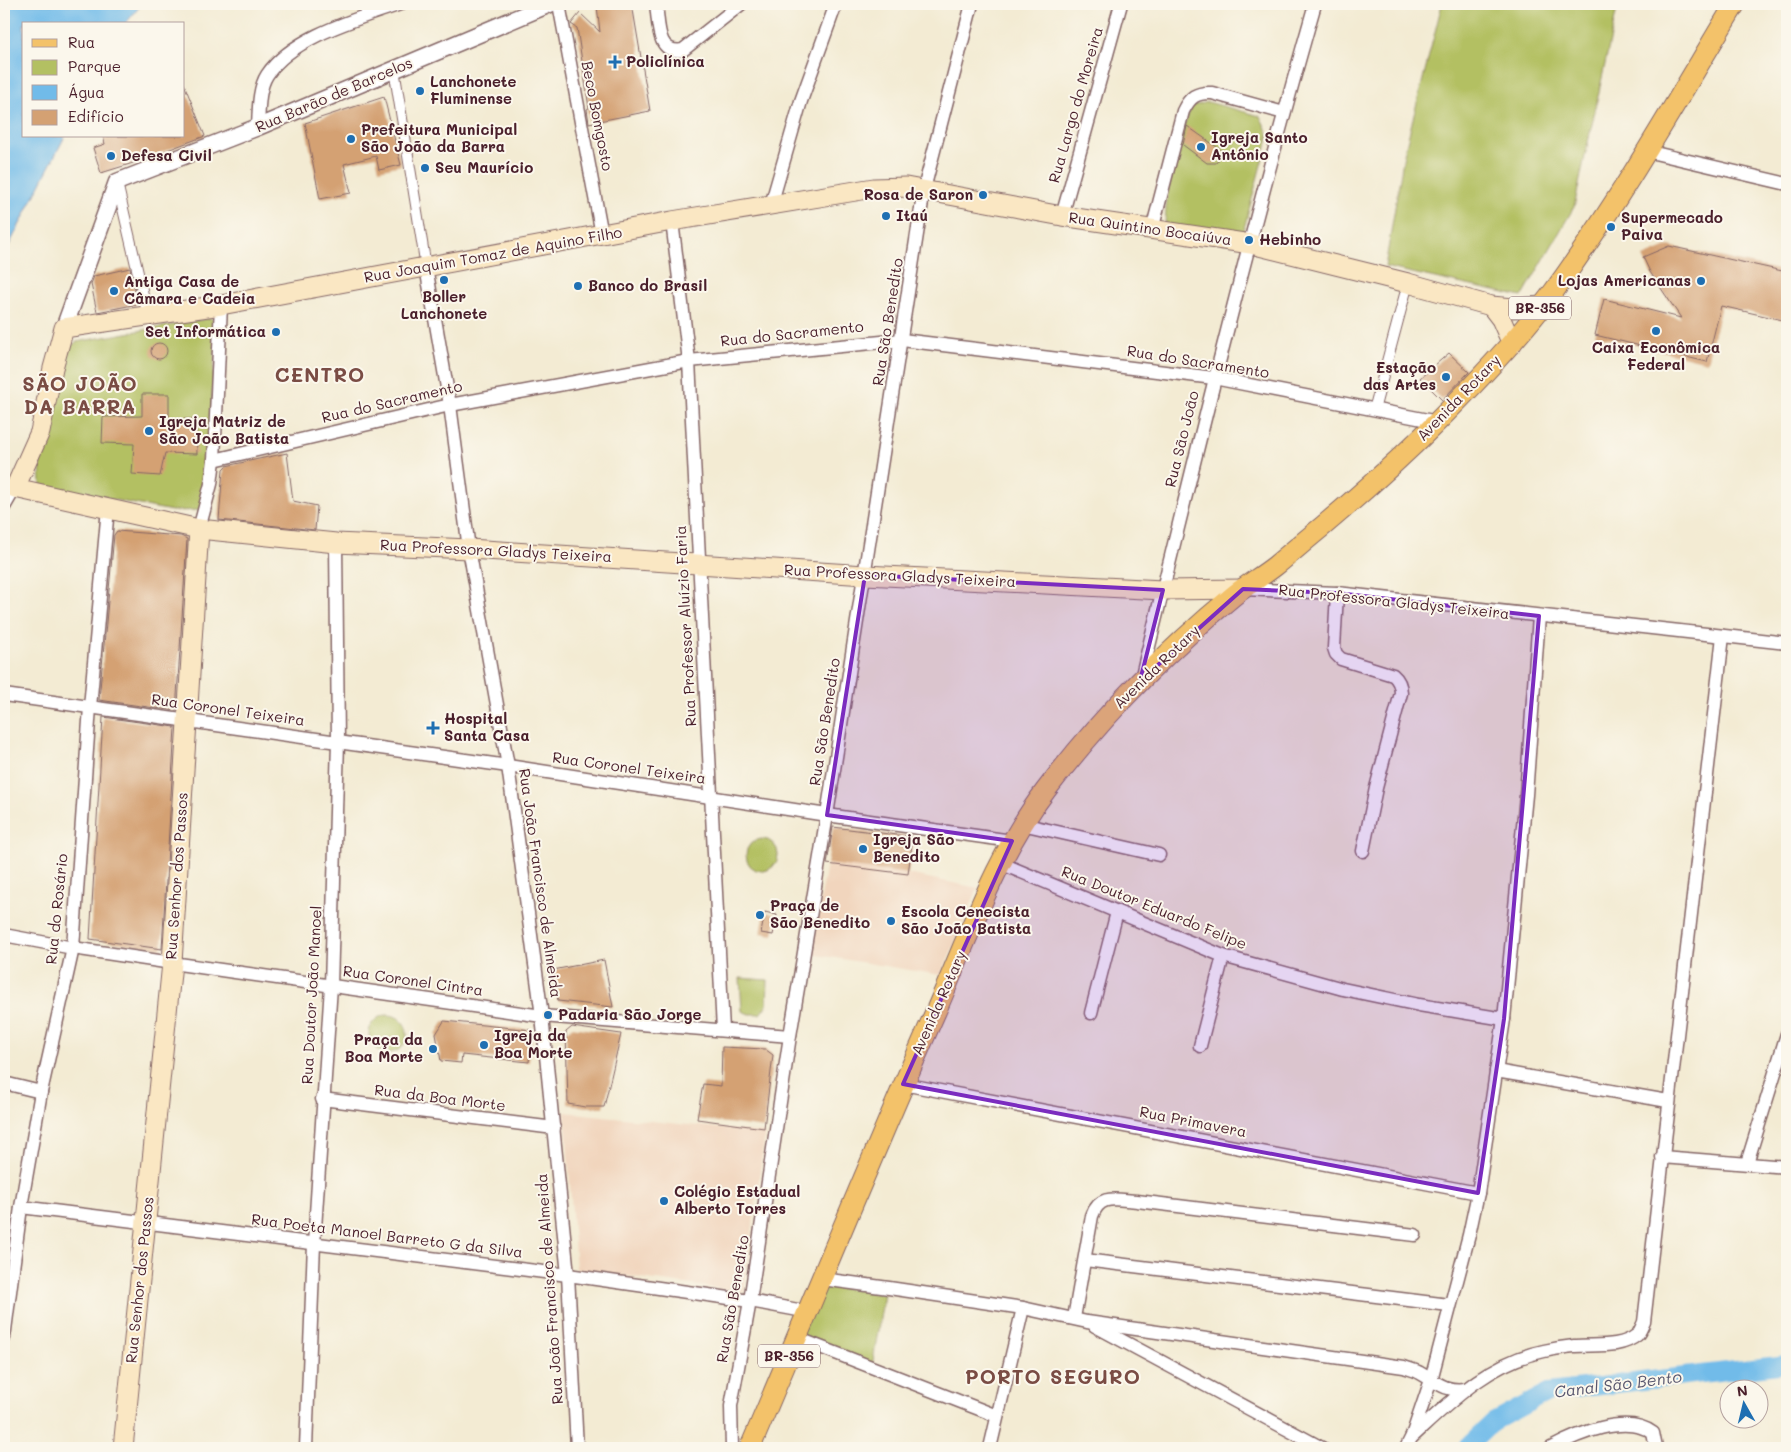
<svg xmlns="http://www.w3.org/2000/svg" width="1791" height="1452" font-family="Mali,sans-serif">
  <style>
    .built { fill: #f1d5bd }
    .green { fill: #b3c062; stroke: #7e7046 }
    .water { fill: #71bbe9; stroke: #5e6d8a }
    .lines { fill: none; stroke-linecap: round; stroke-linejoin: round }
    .canal { stroke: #71bbe9; stroke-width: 18 }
    .building { fill: #d4a173 }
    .pedestrian-casing { stroke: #856666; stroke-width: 12 }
    .minor-casing { stroke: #856666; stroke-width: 15 }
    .tertiary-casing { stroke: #856666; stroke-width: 19 }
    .secondary-casing { stroke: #856666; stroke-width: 21 }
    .primary-casing { stroke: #856666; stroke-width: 22 }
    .pedestrian { stroke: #fff; stroke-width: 10 }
    .minor { stroke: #fff; stroke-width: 12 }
    .tertiary { stroke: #fff; stroke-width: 16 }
    .secondary { stroke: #fae7c3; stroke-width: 19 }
    .primary { stroke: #f3c26a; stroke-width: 20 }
    .marked { fill: #7b2cbf; fill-opacity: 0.2; stroke: #7b2cbf; stroke-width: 4; stroke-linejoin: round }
    .poi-dot { fill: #1f6fb2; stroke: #fbf7ec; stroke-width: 2 }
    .labels { text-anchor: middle; stroke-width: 4; stroke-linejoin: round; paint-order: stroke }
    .shield { fill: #fbf7ec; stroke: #7f6065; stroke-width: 1 }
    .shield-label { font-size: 14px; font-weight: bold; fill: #4a1f2b }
    .poi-label { font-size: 15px; font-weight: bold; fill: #4a1f2b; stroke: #fbf7ec; text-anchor: start }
    .street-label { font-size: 15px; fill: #4a1f2b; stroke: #fbf7ec }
    .water-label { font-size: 16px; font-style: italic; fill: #58566e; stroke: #fbf7ec }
    .district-label { font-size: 20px; font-weight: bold; letter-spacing: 1px; fill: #7a4c44; stroke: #fbf7ec }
  </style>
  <rect width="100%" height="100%" fill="#fbf7ec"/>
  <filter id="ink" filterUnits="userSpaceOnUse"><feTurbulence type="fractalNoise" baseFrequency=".02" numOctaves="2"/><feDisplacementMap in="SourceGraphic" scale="10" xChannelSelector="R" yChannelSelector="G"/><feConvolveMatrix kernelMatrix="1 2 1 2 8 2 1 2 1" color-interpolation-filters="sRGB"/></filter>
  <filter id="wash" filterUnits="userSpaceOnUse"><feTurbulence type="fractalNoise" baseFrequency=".0096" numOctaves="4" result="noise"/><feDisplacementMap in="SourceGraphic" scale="20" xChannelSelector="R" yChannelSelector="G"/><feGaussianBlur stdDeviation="1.12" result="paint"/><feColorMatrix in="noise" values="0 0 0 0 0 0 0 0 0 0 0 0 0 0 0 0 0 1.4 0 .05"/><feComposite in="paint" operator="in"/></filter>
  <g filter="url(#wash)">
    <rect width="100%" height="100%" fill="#f3ebd3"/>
    <g class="built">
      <polygon points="827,864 908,874 978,888 941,975 811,954"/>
      <polygon points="565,1112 765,1133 744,1292 576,1269"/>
    </g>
    <g class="green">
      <polygon points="1442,4 1618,4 1574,207 1522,297 1385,267 1404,154"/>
      <path d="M 1208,102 L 1260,116 L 1269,135 L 1242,236 L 1165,225 C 1166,186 1177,141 1192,106 Z"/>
      <polygon points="211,318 217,324 204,510 172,511 41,486 40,466 41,456 66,350 76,342"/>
      <circle cx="762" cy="855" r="16"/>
      <polygon points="740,978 768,980 767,1005 760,1014 749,1014 742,1011"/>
      <circle cx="388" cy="1034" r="19"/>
      <polygon points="821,1285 884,1294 872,1367 799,1336"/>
    </g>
    <polygon class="water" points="4,4 142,4 125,24 24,24 24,136 65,136 4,255"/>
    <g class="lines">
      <polyline class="canal" points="1466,1448 1493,1422 1549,1392 1787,1364"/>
    </g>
    <g id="blocks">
      <g class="building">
        <polygon points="604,4 632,4 650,111 589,123 587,109 589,108 577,28 571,24 580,13 600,32 597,6"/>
        <polygon points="184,84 205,136 130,164 101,173 93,148 105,144 103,136 184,136"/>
        <polygon points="384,97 401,165 379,170 376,156 344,164 351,193 320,199 305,123"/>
        <polygon points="1187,126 1224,152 1216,163 1207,163 1183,145"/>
        <polygon points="1669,246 1787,272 1787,321 1721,306 1707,362 1595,335 1604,299 1681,318 1650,272 1643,257"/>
        <polygon points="130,268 138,304 97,312 91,284 94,276"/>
        <circle cx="159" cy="351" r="8"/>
        <polygon points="1449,353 1469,372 1442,400 1420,378"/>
        <polygon points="142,394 169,394 169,419 196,419 197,454 165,453 160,476 132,474 134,444 102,443 103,417 142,416"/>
        <polygon points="287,453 293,501 317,506 315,530 219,520 223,469 226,466"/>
        <polygon points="117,531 181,536 187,539 176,711 99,700 114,535"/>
        <polygon points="103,717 175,727 162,949 90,939"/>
        <polygon points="833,827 913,837 908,874 827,864"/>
        <polygon points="765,912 777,915 773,935 761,933"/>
        <polygon points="604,960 613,1007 558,1001 553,970"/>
        <polygon points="444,1021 532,1030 529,1062 462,1055 461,1063 441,1061 436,1034"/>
        <polygon points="572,1027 621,1034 604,1107 585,1107 568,1104 566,1032"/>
        <polygon points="722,1047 765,1049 773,1055 764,1128 697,1119 703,1084 721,1086"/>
      </g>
    </g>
  </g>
  <g filter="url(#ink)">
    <use href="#blocks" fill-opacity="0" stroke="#856666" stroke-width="1"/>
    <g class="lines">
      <g class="pedestrian-casing">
        <g id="pedestrian">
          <polyline points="394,69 426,267"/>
          <polyline points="117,183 148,316"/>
          <polyline points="1374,410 1408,283"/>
        </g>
      </g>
      <g class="minor-casing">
        <g id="minor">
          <polyline points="559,4 602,235"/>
          <path d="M 656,4 C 659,23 656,55 683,50 L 741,4"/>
          <path d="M 258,127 C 259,111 258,89 267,75 C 293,36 358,19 400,4"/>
          <polyline points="1646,151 1787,184"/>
          <polyline points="771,205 801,101 836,4"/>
          <polyline points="1062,216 1121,4"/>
          <polyline points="672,221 689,361 723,1030"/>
          <path d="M 1152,230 L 1183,111 C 1190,97 1196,92 1212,93 L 1284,113"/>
          <polyline points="426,267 450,405 469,549 508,766 542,1016 568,1275 577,1448"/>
          <polyline points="214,460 450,405 689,361 902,340 1214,378 1438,422"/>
          <polyline points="4,507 15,488"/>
          <polyline points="199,529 211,484 214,460 221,305"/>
          <polyline points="1243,589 1337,593 1787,643"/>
          <path d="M 1337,593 L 1334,648 L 1336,654 L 1341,659 L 1393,675 C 1399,680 1401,685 1401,693 L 1376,788 L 1363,851"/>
          <path d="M 1141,679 C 1196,453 1251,227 1315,4"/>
          <polyline points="4,695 508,766 827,815 1012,841"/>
          <polyline points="1022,824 1159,855"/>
          <polyline points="1000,863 1223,956 1343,989 1419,1005 1504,1019"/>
          <polyline points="4,935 73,948 172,963 542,1016 790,1036"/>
          <polyline points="1091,1013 1117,912"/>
          <polyline points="1200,1046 1223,956"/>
          <polyline points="1496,1071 1668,1101"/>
          <polyline points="4,1083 41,1092"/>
          <polyline points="903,1084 1478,1193"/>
          <polyline points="322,1099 554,1128"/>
          <polyline points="1662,1157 1787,1167"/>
          <polyline points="1747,1163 1787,1034"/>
          <polyline points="21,1207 568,1275 750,1301 809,1312"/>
          <polyline points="1085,1260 1449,1305"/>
          <path d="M 822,1279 L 889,1288 L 1023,1308 L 1087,1322 L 1404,1367 C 1409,1369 1415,1370 1420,1373 C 1436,1382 1446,1392 1465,1389"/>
          <path d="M 1074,1318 L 1092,1216 C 1100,1193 1117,1200 1137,1201 L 1415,1235"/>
          <polyline points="1095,1326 1322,1448"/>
          <polyline points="4,1338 21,1207 41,1092 73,948 90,707 108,508"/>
          <polyline points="797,1338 997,1416"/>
          <polyline points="1412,1436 1431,1380 1469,1235 1478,1193 1504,1019 1526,795 1539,616"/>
          <polyline points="306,1448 314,1244 331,986 338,742 336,543"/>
          <polyline points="732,1448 731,1406 750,1301 790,1036 827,815 924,189 972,4"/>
          <polyline points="990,1448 1023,1308"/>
          <path d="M 1406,1448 L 1411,1438 C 1450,1402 1489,1362 1544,1351 C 1553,1349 1564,1347 1574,1346 C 1594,1344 1620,1349 1637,1335 C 1640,1332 1642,1326 1644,1322 L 1723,636"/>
          <path d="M 1551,1448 C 1577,1434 1626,1413 1653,1433 L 1656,1448"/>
        </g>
      </g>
      <g class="tertiary-casing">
        <polyline id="tertiary" points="64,328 117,182 258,127 550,4"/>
      </g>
      <g class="secondary-casing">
        <g id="secondary">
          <polyline points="1491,306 1501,319 1512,344"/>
          <polyline points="1243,589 1163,590 865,575 469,549 336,543 199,529 15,488 40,432 53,368 64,328 221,305 672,221 874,188 906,187 1062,216 1251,244 1408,283 1491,306 1514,308 1542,306"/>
          <polyline points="123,1448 172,963 199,529"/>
        </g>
      </g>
      <g class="primary-casing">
        <path id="primary" d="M 750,1448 C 812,1303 871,1157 935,1013 C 968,938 996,855 1046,790 C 1100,719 1163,654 1232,597 C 1245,586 1261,577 1275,566 C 1291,553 1307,539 1323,526 C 1362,493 1399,460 1435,424 C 1477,382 1519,338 1554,291 C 1621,199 1677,100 1735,4"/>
      </g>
      <use href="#pedestrian" class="pedestrian"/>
      <use href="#minor" class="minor"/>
      <use href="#tertiary" class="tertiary"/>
      <use href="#secondary" class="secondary"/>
      <use href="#primary" class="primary"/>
    </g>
  </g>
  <path class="marked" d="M 865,575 L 1163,590 L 1140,681 L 1243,589 L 1337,593 L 1539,616 L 1504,1019 L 1478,1193 L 903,1084 L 1012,841 L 827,815 Z"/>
  <g class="poi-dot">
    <path d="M612.5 54.5h5v5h5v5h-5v5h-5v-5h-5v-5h5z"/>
    <circle cx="420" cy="91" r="5"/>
    <circle cx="351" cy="139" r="5"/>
    <circle cx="1201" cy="147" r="5"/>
    <circle cx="111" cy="156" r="5"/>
    <circle cx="425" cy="168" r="5"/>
    <circle cx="983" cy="195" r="5"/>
    <circle cx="886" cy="216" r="5"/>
    <circle cx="1611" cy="227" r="5"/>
    <circle cx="1249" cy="240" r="5"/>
    <circle cx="444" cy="280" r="5"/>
    <circle cx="1701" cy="281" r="5"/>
    <circle cx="578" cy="286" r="5"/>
    <circle cx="114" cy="291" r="5"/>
    <circle cx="1656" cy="331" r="5"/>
    <circle cx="276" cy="332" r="5"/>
    <circle cx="1446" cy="377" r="5"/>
    <circle cx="149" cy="431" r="5"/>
    <path d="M430.5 720.5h5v5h5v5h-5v5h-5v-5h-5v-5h5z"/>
    <circle cx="863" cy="849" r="5"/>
    <circle cx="760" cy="915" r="5"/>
    <circle cx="891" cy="921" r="5"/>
    <circle cx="548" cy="1015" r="5"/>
    <circle cx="484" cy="1045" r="5"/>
    <circle cx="433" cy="1049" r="5"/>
    <circle cx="664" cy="1201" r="5"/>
  </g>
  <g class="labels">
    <g class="shield">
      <rect x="1509" y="296.5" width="62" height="23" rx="4"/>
      <rect x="758" y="1344.5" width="62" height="23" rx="4"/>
    </g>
    <g class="shield-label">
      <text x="1540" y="313">BR-356</text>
      <text x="789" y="1361">BR-356</text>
    </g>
    <g class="poi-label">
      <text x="626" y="67">Policlínica</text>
      <text x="430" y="87">Lanchonete<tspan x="430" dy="17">Fluminense</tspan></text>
      <text x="361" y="135">Prefeitura Municipal<tspan x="361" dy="17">São João da Barra</tspan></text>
      <text x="1211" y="143">Igreja Santo<tspan x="1211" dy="17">Antônio</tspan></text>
      <text x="121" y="161">Defesa Civil</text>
      <text x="435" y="173">Seu Maurício</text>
      <text x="973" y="200" text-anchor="end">Rosa de Saron</text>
      <text x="896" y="221">Itaú</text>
      <text x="1621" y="223">Supermecado<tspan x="1621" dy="17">Paiva</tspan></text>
      <text x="1259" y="245">Hebinho</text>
      <text x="1691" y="286" text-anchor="end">Lojas Americanas</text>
      <text x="124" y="287">Antiga Casa de<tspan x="124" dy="17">Câmara e Cadeia</tspan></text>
      <text x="588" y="291">Banco do Brasil</text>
      <text x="444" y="302" text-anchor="middle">Boller<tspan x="444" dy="17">Lanchonete</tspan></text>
      <text x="266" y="337" text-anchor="end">Set Informática</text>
      <text x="1656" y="353" text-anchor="middle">Caixa Econômica<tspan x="1656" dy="17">Federal</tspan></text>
      <text x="1436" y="373" text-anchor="end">Estação<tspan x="1436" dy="17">das Artes</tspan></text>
      <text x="159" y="427">Igreja Matriz de<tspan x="159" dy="17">São João Batista</tspan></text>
      <text x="444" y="724">Hospital<tspan x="444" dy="17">Santa Casa</tspan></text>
      <text x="873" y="845">Igreja São<tspan x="873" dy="17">Benedito</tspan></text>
      <text x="770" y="911">Praça de<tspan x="770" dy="17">São Benedito</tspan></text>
      <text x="901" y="917">Escola Cenecista<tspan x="901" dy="17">São João Batista</tspan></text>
      <text x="558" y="1020">Padaria São Jorge</text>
      <text x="494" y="1041">Igreja da<tspan x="494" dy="17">Boa Morte</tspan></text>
      <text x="423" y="1045" text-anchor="end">Praça da<tspan x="423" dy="17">Boa Morte</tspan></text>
      <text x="674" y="1197">Colégio Estadual<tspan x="674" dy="17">Alberto Torres</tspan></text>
    </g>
    <g class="street-label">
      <text transform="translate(334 95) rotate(-23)" y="5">Rua Barão de Barcelos</text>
      <text transform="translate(1076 105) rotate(-74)" y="5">Rua Largo do Moreira</text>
      <text transform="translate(597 116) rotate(79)" y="5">Beco Bomgosto</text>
      <text transform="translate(1150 229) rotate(8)" y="5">Rua Quintino Bocaiúva</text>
      <text transform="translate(493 255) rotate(-10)" y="5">Rua Joaquim Tomaz de Aquino Filho</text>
      <text transform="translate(888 322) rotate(-81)" y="5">Rua São Benedito</text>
      <text transform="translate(792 334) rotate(-6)" y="5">Rua do Sacramento</text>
      <text transform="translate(1198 362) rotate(9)" y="5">Rua do Sacramento</text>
      <text transform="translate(1459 398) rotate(-46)" y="5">Avenida Rotary</text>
      <text transform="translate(392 402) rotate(-13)" y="5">Rua do Sacramento</text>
      <text transform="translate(1182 439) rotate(-76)" y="5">Rua São João</text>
      <text transform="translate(496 551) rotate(3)" y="5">Rua Professora Gladys Teixeira</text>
      <text transform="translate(900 576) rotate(3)" y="5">Rua Professora Gladys Teixeira</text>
      <text transform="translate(1394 602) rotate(6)" y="5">Rua Professora Gladys Teixeira</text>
      <text transform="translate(686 626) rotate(-93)" y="5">Rua Professor Aluízio Faria</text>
      <text transform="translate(1157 667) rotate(-44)" y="5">Avenida Rotary</text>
      <text transform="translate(228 710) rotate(8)" y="5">Rua Coronel Teixeira</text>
      <text transform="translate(825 722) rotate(-81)" y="5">Rua São Benedito</text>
      <text transform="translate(629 768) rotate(8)" y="5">Rua Coronel Teixeira</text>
      <text transform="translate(177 876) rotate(-86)" y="5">Rua Senhor dos Passos</text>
      <text transform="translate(540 883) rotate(82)" y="5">Rua João Francisco de Almeida</text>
      <text transform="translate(1154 908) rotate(22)" y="5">Rua Doutor Eduardo Felipe</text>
      <text transform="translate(57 909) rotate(-84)" y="5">Rua do Rosário</text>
      <text transform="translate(413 981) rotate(8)" y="5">Rua Coronel Cintra</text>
      <text transform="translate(312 995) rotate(-87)" y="5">Rua Doutor João Manoel</text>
      <text transform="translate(939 1003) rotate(-66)" y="5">Avenida Rotary</text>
      <text transform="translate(440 1098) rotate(7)" y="5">Rua da Boa Morte</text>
      <text transform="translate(1193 1122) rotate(11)" y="5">Rua Primavera</text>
      <text transform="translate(387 1236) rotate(7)" y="5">Rua Poeta Manoel Barreto G da Silva</text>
      <text transform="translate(140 1280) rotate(-84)" y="5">Rua Senhor dos Passos</text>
      <text transform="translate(550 1289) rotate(-94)" y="5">Rua João Francisco de Almeida</text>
      <text transform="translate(733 1299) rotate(-80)" y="5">Rua São Benedito</text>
    </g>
    <g class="water-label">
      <text transform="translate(1618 1384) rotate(-7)" y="6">Canal São Bento</text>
    </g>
    <g class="district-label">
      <text x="320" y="382">CENTRO</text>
      <text x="80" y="391">SÃO JOÃO<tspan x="80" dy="23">DA BARRA</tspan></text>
      <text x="1053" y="1384">PORTO SEGURO</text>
    </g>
  </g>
  <rect width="1791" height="1452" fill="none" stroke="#fbf7ec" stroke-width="20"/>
  <rect x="22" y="22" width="162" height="115" fill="#fbf7ec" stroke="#b4a19f"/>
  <rect x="32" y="39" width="25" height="8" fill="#f3c26a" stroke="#b4a19f"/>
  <text x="68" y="48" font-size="15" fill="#4a1f2b">Rua</text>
  <rect x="32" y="60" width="25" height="15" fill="#b3c062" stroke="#b4a19f"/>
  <text x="68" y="72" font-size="15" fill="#4a1f2b">Parque</text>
  <rect x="32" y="85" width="25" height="15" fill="#71bbe9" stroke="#b4a19f"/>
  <text x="68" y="98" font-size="15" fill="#4a1f2b">Água</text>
  <rect x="32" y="110" width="25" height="15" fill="#d4a173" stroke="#b4a19f"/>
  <text x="68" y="122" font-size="15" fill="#4a1f2b">Edifício</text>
  <g transform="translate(1744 1404) rotate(352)"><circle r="24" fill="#fbf7ec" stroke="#b4a19f"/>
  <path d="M0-4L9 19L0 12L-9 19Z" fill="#1f6fb2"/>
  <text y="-8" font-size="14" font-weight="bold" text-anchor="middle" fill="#4a1f2b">N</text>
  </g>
</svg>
